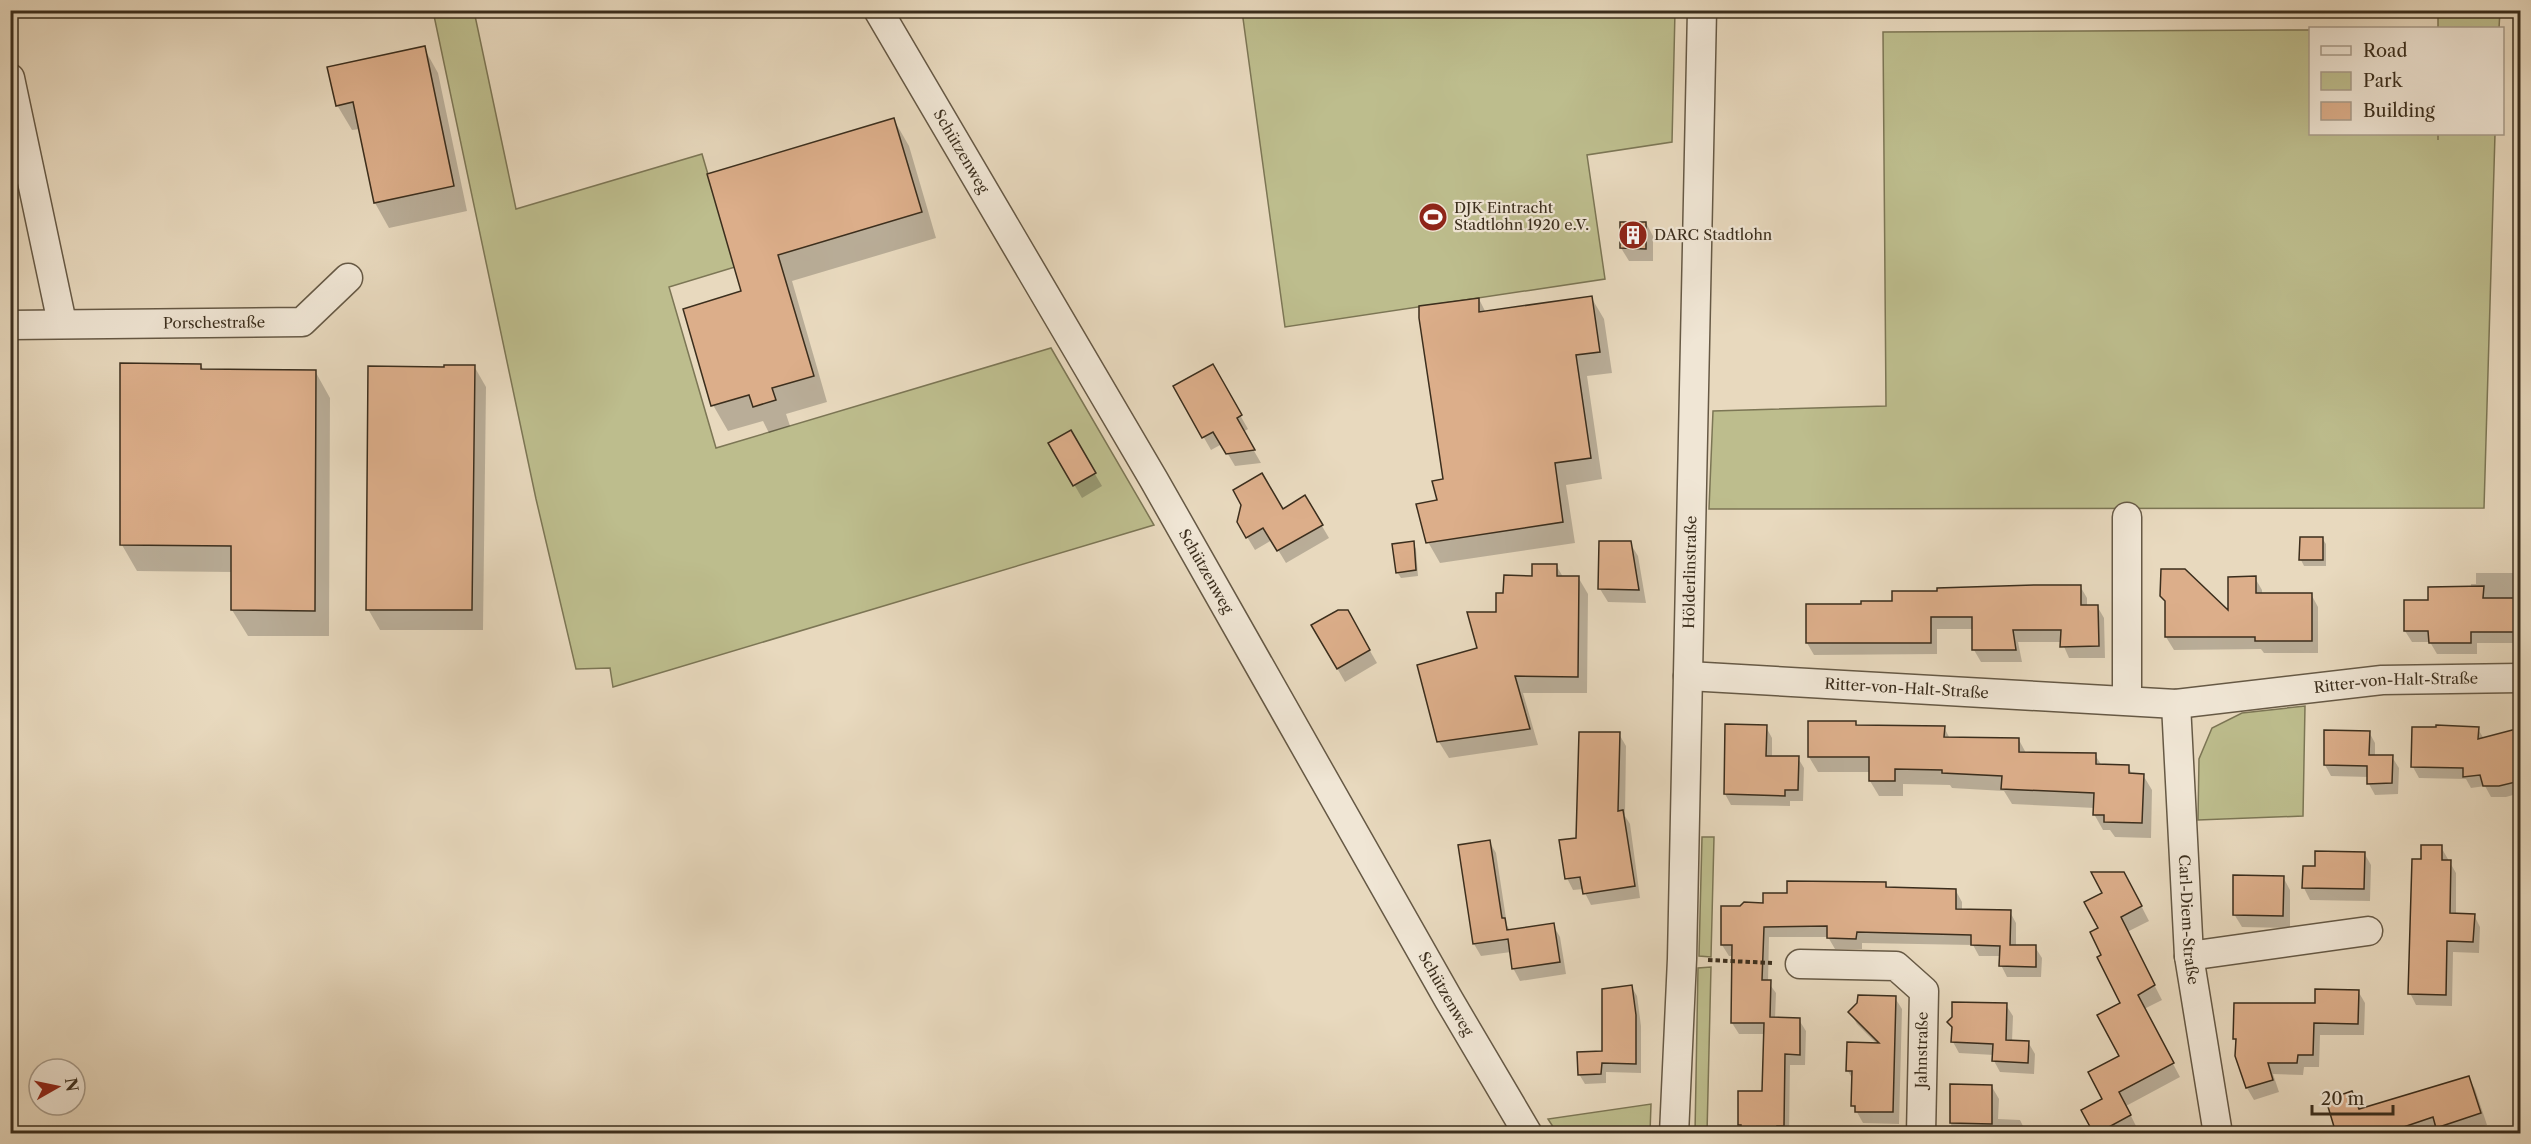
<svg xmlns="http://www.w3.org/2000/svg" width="2531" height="1144" font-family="'Libre Caslon Text',serif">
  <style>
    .green { fill: #bdbd8d; stroke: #7c7655; stroke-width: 1.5 }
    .shadow { fill: #0003 }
    .building { fill: #dcae8a; stroke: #3b2e1d; stroke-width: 1.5 }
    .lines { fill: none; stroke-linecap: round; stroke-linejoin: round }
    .minor-casing { stroke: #665945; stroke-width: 31 }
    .path { stroke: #3b2e1d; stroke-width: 4; stroke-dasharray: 4.5 3; stroke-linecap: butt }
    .minor { stroke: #f0e6d5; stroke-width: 28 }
    .labels { text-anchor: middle; stroke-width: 4.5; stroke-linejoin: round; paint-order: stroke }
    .street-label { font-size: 15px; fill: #3b2e1d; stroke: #f0e6d5 }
    .poi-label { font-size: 15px; fill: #3b2e1d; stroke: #f0e6d5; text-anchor: start }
  </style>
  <rect width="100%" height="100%" fill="#e8d9be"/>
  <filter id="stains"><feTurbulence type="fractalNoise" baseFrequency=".00333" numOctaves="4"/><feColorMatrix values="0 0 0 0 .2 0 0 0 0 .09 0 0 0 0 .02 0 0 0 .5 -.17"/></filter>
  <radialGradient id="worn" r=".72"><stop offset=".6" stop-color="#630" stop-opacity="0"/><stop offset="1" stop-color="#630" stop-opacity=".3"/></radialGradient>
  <g class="green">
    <polygon points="433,11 474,11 516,209 702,154 735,267 669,287 716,448 1051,348 1154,525 613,687 610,668 576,669 536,499"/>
    <polygon points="1242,11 1675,11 1672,142 1587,155 1605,279 1285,327"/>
    <polygon points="2438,11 2500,11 2499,28 2438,28"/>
    <polygon points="2310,30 2310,134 2438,134 2438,140 2438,134 2495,134 2484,508 1709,509 1713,411 1886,406 1883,32"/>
    <polygon points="2305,706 2303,816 2198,820 2199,759 2212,728 2242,713"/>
    <polygon points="1702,837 1714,837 1711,957 1699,956"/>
    <polygon points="1711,967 1707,1133 1695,1133 1698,968"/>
    <polygon points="1651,1104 1650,1133 1557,1133 1548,1119"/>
  </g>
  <g class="shadow">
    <polygon points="424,48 438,73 467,211 389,228 375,203 360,129 352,130 337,105"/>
    <polygon points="894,120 909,146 936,238 792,281 827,402 786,414 790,426 769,433 763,421 728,431 713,405 743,292"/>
    <polygon points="1646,223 1653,236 1653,261 1629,261 1621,248"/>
    <polygon points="1591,297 1604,319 1612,373 1587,376 1602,479 1566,485 1575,543 1440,563 1428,542 1444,481 1479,299 1486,313"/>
    <polygon points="201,365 204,371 315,371 330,398 329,636 248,636 232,610 233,572 137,571 122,545"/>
    <polygon points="474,366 486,387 483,630 380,630 368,609"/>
    <polygon points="1212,366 1248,429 1243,432 1261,463 1235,466 1222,444 1211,450 1175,387"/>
    <polygon points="1070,432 1102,486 1082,498 1050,443"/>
    <polygon points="1305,497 1329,538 1286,563 1272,540 1255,550 1238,522 1282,511"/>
    <polygon points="2322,538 2326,544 2326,566 2304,566 2301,560"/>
    <polygon points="1413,543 1416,549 1418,576 1401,578 1397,572"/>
    <polygon points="1630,543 1638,556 1646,603 1608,602 1600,589"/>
    <polygon points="1556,565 1563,577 1578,577 1588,594 1587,693 1523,693 1538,745 1449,758 1439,742 1478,649 1505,594"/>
    <polygon points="2476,573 2520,573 2520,643 2477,643 2477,654 2437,654 2430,642 2412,642 2405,631 2430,602 2471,588 2471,584 2476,584"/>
    <polygon points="2255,578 2262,590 2262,595 2311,594 2318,607 2318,653 2264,653 2261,649 2174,650 2166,637 2166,603 2162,596 2230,613"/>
    <polygon points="2080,586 2087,598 2087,606 2097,606 2104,618 2105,658 2069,658 2062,642 2018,642 2022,662 1981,662 1974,650 1974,629 1937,629 1937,654 1814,655 1807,643 1863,606 1893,602 1938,592"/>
    <polygon points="1347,611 1377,663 1345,682 1313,626"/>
    <polygon points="1855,723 1857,727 1944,727 1950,739 2019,740 2026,753 2095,755 2102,766 2128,767 2133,775 2143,775 2152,790 2151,838 2115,837 2110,830 2103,830 2094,814 2095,808 2012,804 2004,791 1952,788 1950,785 1903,784 1903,796 1879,796 1870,781 1870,772 1818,772 1809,757"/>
    <polygon points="1766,727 1772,738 1772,757 1798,758 1804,768 1803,801 1790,801 1790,806 1731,805 1725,794"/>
    <polygon points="2478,729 2484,739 2520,730 2520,793 2506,797 2491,797 2485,786 2471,788 2466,779 2419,778 2413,767"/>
    <polygon points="2369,732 2375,743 2375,757 2392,757 2399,768 2398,794 2375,795 2369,784 2369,777 2331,776 2325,765"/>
    <polygon points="1619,734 1626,746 1625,816 1630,824 1640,898 1591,905 1583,889 1573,890 1567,878 1578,839"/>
    <polygon points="2520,827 2520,845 2516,828"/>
    <polygon points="1489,841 1496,853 1507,925 1510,931 1553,925 1560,937 1566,974 1520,981 1513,968 1511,952 1481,956 1474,944"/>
    <polygon points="2441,847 2456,873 2456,915 2474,915 2480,927 2479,953 2453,952 2452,1006 2416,1005 2410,993 2422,861"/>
    <polygon points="2364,853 2371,865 2370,901 2310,900 2304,888 2317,868"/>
    <polygon points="2283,877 2290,890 2290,928 2242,927 2234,914"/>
    <polygon points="1886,884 1888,889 1956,891 1962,902 1962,911 2010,912 2016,923 2016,946 2035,947 2042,958 2041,977 2007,977 2001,965 2001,956 1979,956 1973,945 1862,943 1862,949 1835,949 1828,937 1769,937 1768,982 1776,993 1775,1019 1799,1020 1806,1031 1805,1065 1790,1065 1789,1134 1742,1134 1739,1125 1764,1093 1766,1034 1739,1034 1732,1023 1734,956 1729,956 1722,945 1764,904 1788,895"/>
    <polygon points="2132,888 2149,921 2127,932 2162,1000 2144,1009 2180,1077 2126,1106 2138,1130 2130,1134 2095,1134 2104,1100 2121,1057 2122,1004 2103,956 2100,928"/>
    <polygon points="1631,986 1637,996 1641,1026 1641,1073 1606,1072 1606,1083 1585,1084 1579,1074 1603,1053"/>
    <polygon points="2358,991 2365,1003 2364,1035 2320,1035 2319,1067 2304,1067 2303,1075 2273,1074 2279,1092 2254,1100 2247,1088 2237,1056 2237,1043 2235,1039 2316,1004"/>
    <polygon points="1895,998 1902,1009 1899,1124 1863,1123 1853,1105 1853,1080 1848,1071 1877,1044 1857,1024 1850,1012"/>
    <polygon points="2006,1005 2013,1016 2012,1042 2028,1042 2035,1054 2034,1074 2000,1072 1994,1061 1994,1055 1959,1053 1953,1042 1953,1030 1949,1022"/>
    <polygon points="2468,1077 2475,1089 2487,1125 2462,1134 2441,1134 2439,1129 2426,1134 2338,1134 2327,1101 2352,1092 2361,1110"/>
    <polygon points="1952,1086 1992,1087 1999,1099 1998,1119 2020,1120 2027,1134 1951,1134"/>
  </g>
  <g class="building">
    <polygon points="425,46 454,186 374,203 353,102 336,106 327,67"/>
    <polygon points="894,118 922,212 778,255 814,376 772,388 776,400 753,407 749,395 711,406 683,309 741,291 707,174"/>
    <polygon points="1620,222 1646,222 1646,249 1620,248"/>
    <polygon points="1592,296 1600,352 1576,355 1591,458 1555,463 1563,522 1426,543 1416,504 1437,500 1432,481 1443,479 1419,318 1419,306 1479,298 1479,312"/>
    <polygon points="120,363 201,364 201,369 316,370 315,611 231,610 231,546 120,545"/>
    <polygon points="1213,364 1242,415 1237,418 1255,450 1226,454 1213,432 1202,438 1173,386"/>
    <polygon points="444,365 475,365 472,610 366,610 368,366 444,367"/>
    <polygon points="1071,430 1096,473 1073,486 1048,443"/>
    <polygon points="1262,473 1283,509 1305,495 1323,525 1277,551 1263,528 1246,538 1237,522 1241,505 1233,490"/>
    <polygon points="2300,537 2323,537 2323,560 2299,560"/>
    <polygon points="1414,541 1416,570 1396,573 1392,544"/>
    <polygon points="1599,541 1631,541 1639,590 1598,589"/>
    <polygon points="1532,564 1557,564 1557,576 1579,576 1578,677 1515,676 1530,729 1437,742 1417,665 1477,648 1467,612 1496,612 1496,593 1503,593 1504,575 1532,576"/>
    <polygon points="2161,569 2185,569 2228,610 2228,577 2256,576 2256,593 2312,593 2312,641 2255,641 2255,637 2165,637 2165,601 2160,596"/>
    <polygon points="2034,585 2081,585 2081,605 2098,605 2099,646 2060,647 2061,630 2013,630 2016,650 1972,650 1972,617 1931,617 1931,643 1806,643 1806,604 1861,604 1861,601 1892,601 1892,591 1937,591 1937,588"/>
    <polygon points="2484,586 2483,598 2520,598 2520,632 2471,632 2471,643 2429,643 2428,631 2404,631 2404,600 2428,600 2428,587"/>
    <polygon points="1338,610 1348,610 1370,650 1337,669 1311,625"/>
    <polygon points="1808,721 1856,721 1856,725 1945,726 1944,737 2019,738 2019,752 2096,753 2096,764 2129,765 2129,773 2144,774 2142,823 2104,822 2104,815 2093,815 2094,793 2001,789 2002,776 1942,773 1942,770 1895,769 1895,781 1869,781 1869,757 1808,757"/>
    <polygon points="1725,724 1767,725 1766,756 1799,756 1798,790 1785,790 1785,796 1724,794"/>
    <polygon points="2436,725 2479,727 2478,739 2520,728 2520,781 2499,786 2483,786 2480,775 2463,777 2463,768 2411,767 2412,727 2436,727"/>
    <polygon points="2324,730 2370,731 2369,755 2393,755 2392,783 2367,784 2367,766 2324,765"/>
    <polygon points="1579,732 1620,732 1618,811 1623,810 1635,886 1583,894 1580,877 1565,879 1559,840 1576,838"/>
    <polygon points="1490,840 1502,918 1505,918 1507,930 1554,923 1560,962 1512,969 1508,939 1473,944 1458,845"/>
    <polygon points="2421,845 2442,845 2442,860 2451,860 2450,913 2475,914 2473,942 2447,941 2446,995 2408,994 2412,859 2421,859"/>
    <polygon points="2315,851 2365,852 2364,889 2302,888 2303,866 2315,866"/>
    <polygon points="2091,872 2124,872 2142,906 2121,917 2155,985 2138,995 2174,1063 2119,1092 2131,1115 2096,1134 2094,1134 2081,1110 2102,1099 2088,1072 2119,1056 2097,1015 2120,1003 2097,957 2101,955 2090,932 2098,928 2084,902 2102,893"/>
    <polygon points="2233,875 2284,876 2283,916 2233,915"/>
    <polygon points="1787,881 1886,882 1886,887 1956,889 1956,909 2011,910 2010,945 2036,945 2036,967 1999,966 2000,946 1971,945 1971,935 1857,932 1856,939 1827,938 1827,926 1764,927 1762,980 1771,980 1770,1017 1800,1018 1800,1055 1785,1054 1784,1126 1777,1126 1777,1134 1741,1134 1741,1125 1738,1125 1738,1091 1762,1091 1764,1023 1731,1023 1732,945 1721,945 1721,906 1740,906 1744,902 1763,903 1763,893 1787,893"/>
    <polygon points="1632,985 1636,1015 1636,1064 1602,1063 1601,1074 1578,1075 1577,1052 1602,1051 1602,989"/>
    <polygon points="2315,989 2359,990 2358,1024 2314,1023 2313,1055 2298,1055 2297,1063 2268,1063 2273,1080 2246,1088 2235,1056 2236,1039 2233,1039 2234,1003 2315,1003"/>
    <polygon points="1858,995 1896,996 1893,1112 1855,1112 1855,1106 1851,1106 1852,1071 1846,1071 1847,1042 1879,1043 1848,1012 1857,1003"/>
    <polygon points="1952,1002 2007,1003 2006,1040 2029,1041 2028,1063 1992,1061 1993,1044 1951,1042 1952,1027 1947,1022 1952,1017"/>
    <polygon points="2469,1076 2481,1113 2436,1128 2433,1117 2383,1134 2342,1134 2341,1128 2335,1130 2326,1100 2352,1091 2359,1109"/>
    <polygon points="1950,1084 1992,1085 1992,1124 1950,1123"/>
  </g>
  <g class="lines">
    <g class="minor-casing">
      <g id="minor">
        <path id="s1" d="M 878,10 L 1154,480 L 1449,1000 L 1528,1134"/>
        <polyline points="10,78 62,323"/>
        <path id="s2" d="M 10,325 L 302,322 L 348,278"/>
        <polyline points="2127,517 2127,700"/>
        <path id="s3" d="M 1688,676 L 2176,704 L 2382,680 L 2520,678"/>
        <path id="s4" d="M 2176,704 L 2189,956 L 2218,1134"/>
        <polyline points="2189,956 2368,931"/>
        <polyline points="1800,964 1896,966 1924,991 1921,1134"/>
        <path id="s5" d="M 1674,1134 L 1682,959 L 1702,10"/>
      </g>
    </g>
    <polyline class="path" points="1708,960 1772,963"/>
    <use href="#minor" class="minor"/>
  </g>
  <defs>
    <g id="stadium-disc" transform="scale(1.5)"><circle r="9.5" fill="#8f2418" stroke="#f0e6d5"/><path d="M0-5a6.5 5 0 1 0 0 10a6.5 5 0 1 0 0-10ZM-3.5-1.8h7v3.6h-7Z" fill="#fff"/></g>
    <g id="building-disc" transform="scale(1.5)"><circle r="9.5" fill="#8f2418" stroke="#f0e6d5"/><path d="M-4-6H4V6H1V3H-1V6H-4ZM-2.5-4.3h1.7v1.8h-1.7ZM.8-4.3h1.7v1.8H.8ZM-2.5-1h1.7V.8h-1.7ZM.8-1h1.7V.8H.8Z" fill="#fff"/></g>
  </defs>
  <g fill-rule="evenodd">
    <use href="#stadium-disc" x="1433" y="217"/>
    <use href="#building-disc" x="1633" y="235"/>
  </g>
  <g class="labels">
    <g class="street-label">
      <text dy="5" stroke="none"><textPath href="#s1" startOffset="164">Schützenweg</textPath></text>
      <text dy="5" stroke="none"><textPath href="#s2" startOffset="204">Porschestraße</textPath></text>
      <text dy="5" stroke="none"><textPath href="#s1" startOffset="650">Schützenweg</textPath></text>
      <text dy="5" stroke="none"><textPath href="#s5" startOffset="562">Hölderlinstraße</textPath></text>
      <text dy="5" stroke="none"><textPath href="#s3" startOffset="710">Ritter-von-Halt-Straße</textPath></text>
      <text dy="5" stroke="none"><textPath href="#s3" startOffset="219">Ritter-von-Halt-Straße</textPath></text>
      <text dy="5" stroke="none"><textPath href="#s4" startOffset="216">Carl-Diem-Straße</textPath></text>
      <text dy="5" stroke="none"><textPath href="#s1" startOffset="1136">Schützenweg</textPath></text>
      <text transform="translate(1922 1050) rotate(-89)" y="5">Jahnstraße</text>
    </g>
    <g class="poi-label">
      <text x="1454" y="213">DJK Eintracht<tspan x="1454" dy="17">Stadtlohn 1920 e.V.</tspan></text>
      <text x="1654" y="240">DARC Stadtlohn</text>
    </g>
  </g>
  <rect width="2531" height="1144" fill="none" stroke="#e8d9be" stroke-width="36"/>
  <rect x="12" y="12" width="2507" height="1120" fill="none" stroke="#3b2e1d" stroke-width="3"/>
  <rect x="18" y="18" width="2495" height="1108" fill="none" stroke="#3b2e1d" stroke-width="1.5"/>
  <rect x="2309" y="27" width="195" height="108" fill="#f0e6d5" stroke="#a89c8b" stroke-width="1.5"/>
  <rect x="2321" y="46" width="30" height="9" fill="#f0e6d5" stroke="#a89c8b" stroke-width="1.5"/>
  <text x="2363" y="57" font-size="18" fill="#3b2e1d">Road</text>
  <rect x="2321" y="72" width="30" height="18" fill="#bdbd8d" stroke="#a89c8b" stroke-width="1.5"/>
  <text x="2363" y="87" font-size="18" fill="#3b2e1d">Park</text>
  <rect x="2321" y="102" width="30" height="18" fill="#dcae8a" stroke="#a89c8b" stroke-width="1.5"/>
  <text x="2363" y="117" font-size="18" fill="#3b2e1d">Building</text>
  <g transform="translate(57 1087) rotate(81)"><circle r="28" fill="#f0e6d5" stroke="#a89c8b" stroke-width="1.5"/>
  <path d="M0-4.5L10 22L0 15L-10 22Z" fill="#8f2418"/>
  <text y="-9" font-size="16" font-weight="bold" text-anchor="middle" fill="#3b2e1d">N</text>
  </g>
  <path d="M2312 1105v9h81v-9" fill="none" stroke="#3b2e1d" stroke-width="3"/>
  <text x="2321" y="1105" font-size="18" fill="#3b2e1d" stroke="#f0e6d5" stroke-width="4.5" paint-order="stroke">20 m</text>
  <rect width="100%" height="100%" filter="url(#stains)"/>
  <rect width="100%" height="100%" fill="url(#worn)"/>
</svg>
